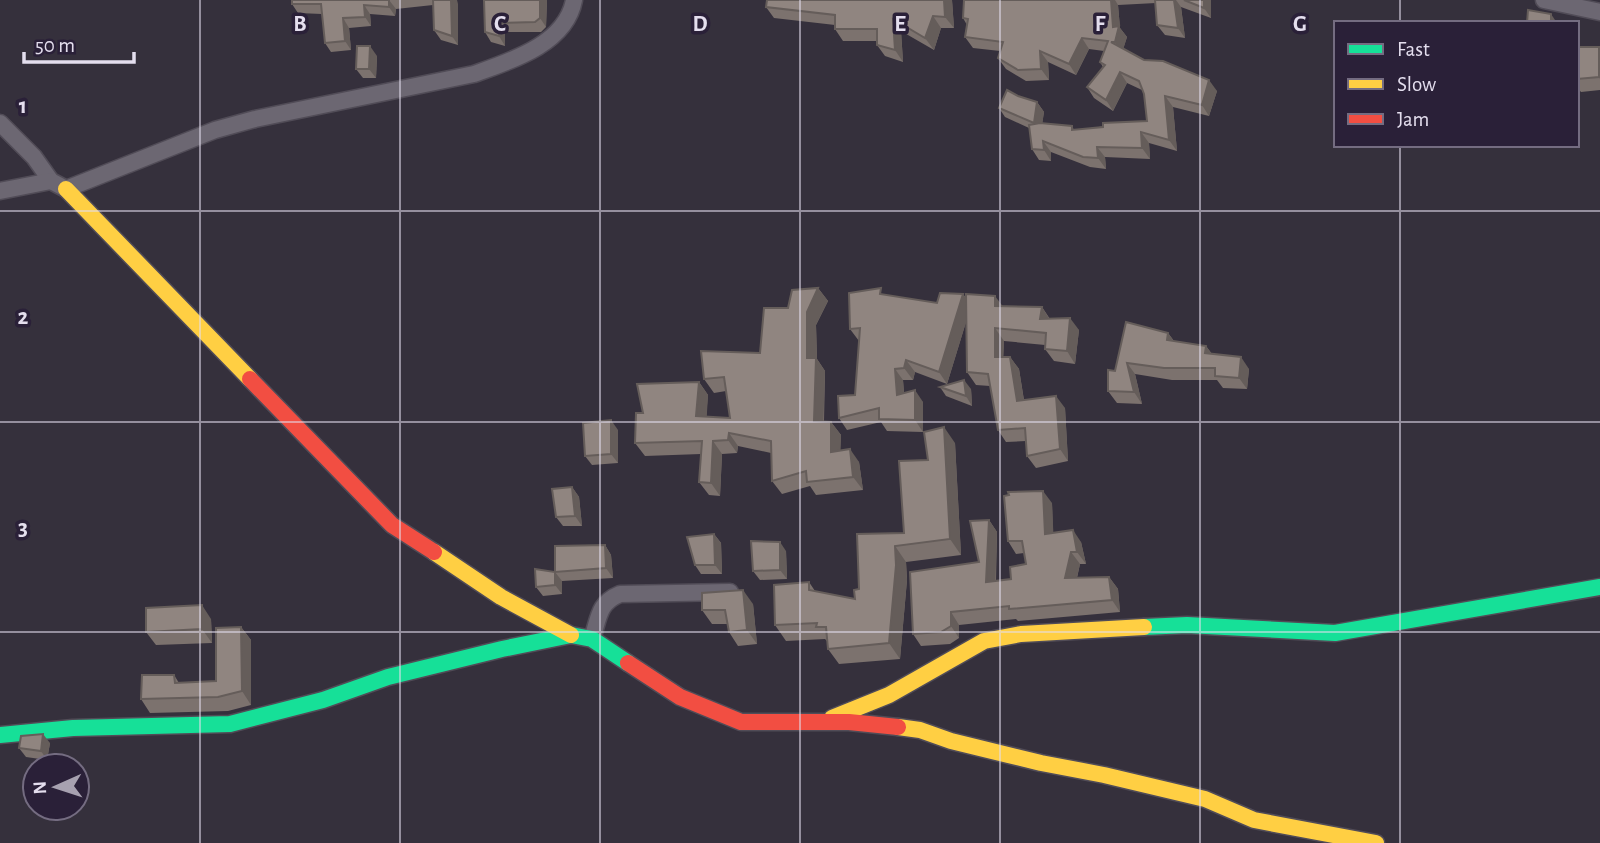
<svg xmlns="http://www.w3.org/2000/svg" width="1600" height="843" font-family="'Alegreya Sans',sans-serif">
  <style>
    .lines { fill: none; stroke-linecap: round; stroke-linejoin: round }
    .street-casing { stroke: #514c57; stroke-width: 19 }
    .fast-casing { stroke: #514c57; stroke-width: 19 }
    .slow-casing { stroke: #514c57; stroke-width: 19 }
    .jam-casing { stroke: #514c57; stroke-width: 19 }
    .street { stroke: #6c6772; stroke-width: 16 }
    .fast { stroke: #16e098; stroke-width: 16 }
    .slow { stroke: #ffcf43; stroke-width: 16 }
    .jam { stroke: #f24e42; stroke-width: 16 }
    .wall { fill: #7c726e }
    .shaded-wall { fill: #655d5a }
    .building { fill: #908580; stroke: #655d5a; stroke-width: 2 }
    .grid { fill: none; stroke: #e4deee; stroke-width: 2; stroke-opacity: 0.55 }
    .grid-label { font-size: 23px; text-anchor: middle; font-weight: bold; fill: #e4deee; stroke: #2a2038; stroke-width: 7; stroke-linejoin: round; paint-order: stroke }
  </style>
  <rect width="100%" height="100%" fill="#35303c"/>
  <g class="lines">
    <g class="street-casing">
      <g id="street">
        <polyline points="1544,0 1600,12"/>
        <path d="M 0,123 L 34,157 L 51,181 L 66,189 L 215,130 L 255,119 L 474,74 C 511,61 566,44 574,0"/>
        <polyline points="0,191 51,181"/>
        <path d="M 592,639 C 599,618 598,603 620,594 L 730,592"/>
      </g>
    </g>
    <g class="fast-casing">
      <g id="fast">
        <polyline points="1144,627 1187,625 1335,633 1600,587"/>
        <polyline points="0,735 73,728 230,724 323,700 388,677 502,649 571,635 592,639 628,663"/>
      </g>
    </g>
    <g class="slow-casing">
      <g id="slow">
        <polyline points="66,189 250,379"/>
        <polyline points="434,552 501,597 571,635"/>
        <polyline points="832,718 889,695 984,641 1021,634 1144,627"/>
        <polyline points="898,727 920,730 951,741 1041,763 1104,775 1205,799 1254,820 1376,843"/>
      </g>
    </g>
    <g class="jam-casing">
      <g id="jam">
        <polyline points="250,379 392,525 434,552"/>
        <polyline points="628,663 680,697 741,722 849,722 898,727"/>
      </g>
    </g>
    <use href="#street" class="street"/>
    <use href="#fast" class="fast"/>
    <use href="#slow" class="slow"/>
    <use href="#jam" class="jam"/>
  </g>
  <g class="wall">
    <polygon points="292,0 457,0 458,45 441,40 434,30 433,5 396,9 395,16 370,14 371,26 349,28 351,50 331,52 325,43 322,14 298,13 292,4"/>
    <polygon points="484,0 547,0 546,27 541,32 505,32 505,46 491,42 485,32"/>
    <polygon points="767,0 952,0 954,28 941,28 934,50 901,31 903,62 885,56 877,45 877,41 843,41 835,29 835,25 774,18 766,7"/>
    <polygon points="964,0 1211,0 1211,18 1181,7 1185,38 1165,35 1157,25 1156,3 1118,5 1120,28 1127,37 1123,49 1144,60 1217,91 1209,116 1173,107 1177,151 1149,143 1150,159 1105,157 1106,169 1090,167 1051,152 1051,161 1039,160 1032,149 1029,128 1005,117 999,108 1018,96 1037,102 1044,112 1042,124 1072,126 1074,130 1147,121 1144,94 1142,90 1127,83 1113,111 1094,98 1087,87 1103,67 1100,62 1104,51 1089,49 1076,75 1048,62 1049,80 1026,81 1006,69 998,58 1000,51 973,48 965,37 967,25 963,18"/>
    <polygon points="1577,47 1599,47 1600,48 1600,90 1581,92 1577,87"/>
    <polygon points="377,56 376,78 363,78 356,69"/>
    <polygon points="818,288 828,301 816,325 817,359 825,371 824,421 831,422 841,435 840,451 859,462 863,490 816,495 810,486 782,494 772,481 771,453 738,446 737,453 722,454 720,496 709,495 699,482 701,454 645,456 635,443 643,413 699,382 708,395 706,417 730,418 726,391 714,393 704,379 760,353 788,308"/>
    <polygon points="963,294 966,298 1003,306 1042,307 1050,319 1079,330 1075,364 1054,361 1045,349 1045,345 1004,341 1003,357 1010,357 1019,369 1024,400 1065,408 1068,461 1036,468 1027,456 1026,441 1006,442 998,430 990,386 976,385 967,372 966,322 947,384 915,372 913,380 903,380 904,393 923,402 923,432 887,431 881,422 847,430 839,418 855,395 859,341 850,329 886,295 937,303"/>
    <polygon points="1168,333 1174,341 1206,346 1212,354 1249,369 1247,389 1223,388 1217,380 1172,380 1135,374 1142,404 1117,403 1108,391 1115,371"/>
    <polygon points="940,387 971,389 972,406 946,396"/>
    <polygon points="618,430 618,463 592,465 585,456"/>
    <polygon points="955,443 961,555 906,562 907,580 900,659 839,664 828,649 828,642 825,639 786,641 775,625 809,582 815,591 855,599 859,589 904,533 928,460"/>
    <polygon points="572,487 579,497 582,526 563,526 556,517"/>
    <polygon points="1052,503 1053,533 1081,542 1086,564 1080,564 1077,578 1109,577 1118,589 1120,612 1018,621 1016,619 959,625 959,638 950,644 921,646 913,634 979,562 989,520 997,532 996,581 1011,579 1026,564 1024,553 1016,554 1008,541"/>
    <polygon points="714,534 721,543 722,574 701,574 695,565"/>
    <polygon points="605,545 611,555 613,578 562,581 562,594 543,596 536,587 555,572"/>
    <polygon points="786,551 787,579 760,580 753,571"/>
    <polygon points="753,604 757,644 738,646 729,632 727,624 712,624 702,610"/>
    <polygon points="211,619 212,643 156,645 146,632"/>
    <polygon points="241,627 251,640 251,705 228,711 150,713 141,699 174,675 179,683 216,681"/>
    <polygon points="50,743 47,760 26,757 19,748"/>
  </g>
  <g class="shaded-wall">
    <polygon points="389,0 396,9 395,16 389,7"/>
    <polygon points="451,0 457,0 458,4 458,45 452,36"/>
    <polygon points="540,0 547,0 546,27 540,18"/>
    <polygon points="944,0 952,0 954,28 945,17"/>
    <polygon points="1111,0 1115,0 1118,5 1120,28 1127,37 1122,53 1115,42"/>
    <polygon points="1174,0 1176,0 1181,7 1185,38 1178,28"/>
    <polygon points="1204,0 1211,0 1211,18 1204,8"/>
    <polygon points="364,5 370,14 371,26 365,17"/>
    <polygon points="1551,14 1557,23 1551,23"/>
    <polygon points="933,16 941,28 934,50 925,38"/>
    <polygon points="343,18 349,28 351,50 345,41"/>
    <polygon points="893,19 901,31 903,62 895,50"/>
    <polygon points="499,23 505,32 505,46 499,36"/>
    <polygon points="1082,38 1089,49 1076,75 1069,64"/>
    <polygon points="370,46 377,56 376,78 369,69"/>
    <polygon points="1599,47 1600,48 1600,79 1599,77"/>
    <polygon points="1040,51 1048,62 1049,80 1041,69"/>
    <polygon points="1120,72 1127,83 1113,111 1106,100"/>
    <polygon points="1209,80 1217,91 1209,116 1202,105"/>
    <polygon points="1165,96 1173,107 1177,151 1169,140"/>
    <polygon points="1037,102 1044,112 1041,132 1034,123"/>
    <polygon points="1141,132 1149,143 1150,159 1142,148"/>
    <polygon points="1043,141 1051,152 1051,161 1044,150"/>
    <polygon points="1097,147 1105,157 1106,169 1098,158"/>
    <polygon points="818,288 828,301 816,325 817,359 825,371 823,434 814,421 807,358 807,312"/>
    <polygon points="963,294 971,306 947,384 939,372"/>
    <polygon points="995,296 1004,308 995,306"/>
    <polygon points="1042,307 1050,320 1040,319"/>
    <polygon points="1070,318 1079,330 1075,364 1067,351"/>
    <polygon points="995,328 1004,341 1003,369 995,357"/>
    <polygon points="1168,333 1176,344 1167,340"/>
    <polygon points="1206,346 1214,357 1205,353"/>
    <polygon points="1010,357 1019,369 1026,414 1017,401"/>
    <polygon points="1241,357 1249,369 1247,389 1239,378"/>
    <polygon points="906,360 915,372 913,380 904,368"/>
    <polygon points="1127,363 1135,374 1142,404 1134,392"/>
    <polygon points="895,369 903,380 905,407 897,395"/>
    <polygon points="964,380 971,389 972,406 966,396"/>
    <polygon points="699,382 708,395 706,430 696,416"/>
    <polygon points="915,390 923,402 923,432 915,420"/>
    <polygon points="1056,396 1065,408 1068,461 1060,449"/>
    <polygon points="611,420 618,430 618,463 611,454"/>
    <polygon points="831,422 841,435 840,466 831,452"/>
    <polygon points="944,427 955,443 961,555 950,539"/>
    <polygon points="729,433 738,446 737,453 728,440"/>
    <polygon points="713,441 722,454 720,496 711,483"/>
    <polygon points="850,449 859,462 863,490 853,477"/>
    <polygon points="572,487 579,497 582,526 575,516"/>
    <polygon points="1043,491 1052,503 1054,547 1045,534"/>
    <polygon points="989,520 997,532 995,595 986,582"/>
    <polygon points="1073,530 1081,542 1086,564 1077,552"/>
    <polygon points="714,534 721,543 722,574 715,565"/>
    <polygon points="780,542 786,551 787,579 780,570"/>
    <polygon points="605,545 611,555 613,578 606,568"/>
    <polygon points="895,546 906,562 907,580 900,659 889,643"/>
    <polygon points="1071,552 1080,564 1074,590 1065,578"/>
    <polygon points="555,572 562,581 562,594 555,585"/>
    <polygon points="1109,577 1118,589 1120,612 1112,600"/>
    <polygon points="743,590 753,604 757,644 747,630"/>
    <polygon points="202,605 211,619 212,643 202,629"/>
    <polygon points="951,612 959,625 959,638 951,626"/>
    <polygon points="241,627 251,640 251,705 242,691"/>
    <polygon points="43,734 50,743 47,760 41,751"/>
  </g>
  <g class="building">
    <polygon points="292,0 389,0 389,7 364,5 365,17 343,18 345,41 325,43 321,4 292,4"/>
    <polygon points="433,0 451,0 452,36 434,30"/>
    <polygon points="484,0 540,0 540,18 535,22 499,23 499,36 485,32"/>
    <polygon points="767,0 944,0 945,17 933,16 925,38 893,19 895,50 877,45 877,29 835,29 835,15 766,7"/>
    <polygon points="964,0 1111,0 1113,27 1119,26 1115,42 1111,42 1144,60 1163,61 1209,80 1202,105 1165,96 1169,140 1141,132 1142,148 1097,147 1098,158 1083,157 1043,141 1044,150 1032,149 1029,125 1040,123 1072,126 1072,130 1103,127 1103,123 1147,121 1144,94 1139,81 1120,72 1106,100 1087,87 1105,65 1100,62 1108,41 1082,38 1069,64 1040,51 1041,69 1018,70 998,58 1003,42 965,37 968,19 963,18"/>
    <polygon points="1155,0 1174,0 1178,28 1157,25"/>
    <polygon points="1184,0 1204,0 1204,8"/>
    <polygon points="1528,10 1551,14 1551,23 1527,23"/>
    <polygon points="357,46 370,46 369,69 356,69"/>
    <polygon points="1577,47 1599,47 1599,77 1577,79"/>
    <polygon points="1007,90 1018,96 1037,102 1034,123 999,108"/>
    <polygon points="818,288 807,312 807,358 816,358 814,421 831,422 831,452 850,449 853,477 807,482 806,471 772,481 771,441 729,433 728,440 713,441 711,483 699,482 702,441 635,443 636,413 643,413 637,384 699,382 696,416 730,418 724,377 704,379 701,351 760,353 764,308 788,308 792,290"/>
    <polygon points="881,288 880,294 937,303 940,293 963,294 939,372 906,360 904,368 895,369 897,395 915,390 915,420 879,419 879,408 839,418 838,396 855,395 860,328 850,329 849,293"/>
    <polygon points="966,294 995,296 995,306 1042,307 1040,319 1070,318 1067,351 1045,349 1046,333 995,328 995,357 1010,357 1017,401 1056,396 1060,449 1027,456 1025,428 998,430 988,374 967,372"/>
    <polygon points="1126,322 1168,333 1167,340 1206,346 1205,353 1241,357 1239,378 1215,376 1215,368 1164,368 1127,363 1134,392 1108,391 1108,370 1115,371"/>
    <polygon points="964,380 966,396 940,387"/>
    <polygon points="611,420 611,454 585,456 583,423"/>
    <polygon points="944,427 950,539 895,546 896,565 889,643 828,649 826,627 816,627 817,623 775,625 774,585 809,582 809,590 855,599 854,590 859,589 857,534 904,533 899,461 928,460 924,432"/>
    <polygon points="572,487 575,516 556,517 552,489"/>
    <polygon points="1043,491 1045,534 1073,530 1077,552 1071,552 1065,578 1109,577 1112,600 1009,609 1009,606 951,612 951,626 941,632 913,634 910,572 979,562 970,521 989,520 986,582 1011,579 1010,567 1026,564 1022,541 1008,541 1004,496 1009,495 1008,492"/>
    <polygon points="714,534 715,565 695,565 687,537"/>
    <polygon points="751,541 780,542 780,570 753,571"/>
    <polygon points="605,545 606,568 555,572 555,546"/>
    <polygon points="535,569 555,572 555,585 536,587"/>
    <polygon points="743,590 747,630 729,632 725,610 702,610 702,593"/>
    <polygon points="202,605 202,629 146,632 146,608"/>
    <polygon points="241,627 242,691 218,697 141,699 142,675 174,675 175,683 216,681 216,628"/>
    <polygon points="43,734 41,751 19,748 21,736"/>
  </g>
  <path class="grid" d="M 200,0 L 200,843M 400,0 L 400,843M 600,0 L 600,843M 800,0 L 800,843M 1000,0 L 1000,843M 1200,0 L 1200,843M 1400,0 L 1400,23M 1400,145 L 1400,843M 0,211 L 1600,211M 0,422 L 1600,422M 0,632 L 1600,632"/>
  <g class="grid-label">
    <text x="300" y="31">B</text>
    <text x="500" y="31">C</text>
    <text x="700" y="31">D</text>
    <text x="900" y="31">E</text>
    <text x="1100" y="31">F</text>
    <text x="1300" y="31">G</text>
    <text x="23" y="113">1</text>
    <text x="23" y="324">2</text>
    <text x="23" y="535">3</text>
  </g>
  <rect x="1334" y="21" width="245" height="126" fill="#2a2038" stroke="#746c81" stroke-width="2"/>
  <rect x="1348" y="44" width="35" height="10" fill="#16e098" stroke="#746c81" stroke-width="2"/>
  <text x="1397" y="56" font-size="21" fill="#e4deee">Fast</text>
  <rect x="1348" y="79" width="35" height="10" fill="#ffcf43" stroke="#746c81" stroke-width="2"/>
  <text x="1397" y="91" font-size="21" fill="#e4deee">Slow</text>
  <rect x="1348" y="114" width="35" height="10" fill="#f24e42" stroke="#746c81" stroke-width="2"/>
  <text x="1397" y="126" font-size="21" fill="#e4deee">Jam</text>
  <g transform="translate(56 787) rotate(267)"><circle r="33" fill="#2a2038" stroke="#746c81" stroke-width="2"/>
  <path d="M0-5L12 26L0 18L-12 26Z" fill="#a7a1b0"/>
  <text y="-10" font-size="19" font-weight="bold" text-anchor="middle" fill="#e4deee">N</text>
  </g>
  <path d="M24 52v10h110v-10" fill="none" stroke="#e4deee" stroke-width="3.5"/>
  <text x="35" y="52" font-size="21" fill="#e4deee" stroke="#2a2038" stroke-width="5" paint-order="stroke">50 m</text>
</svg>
